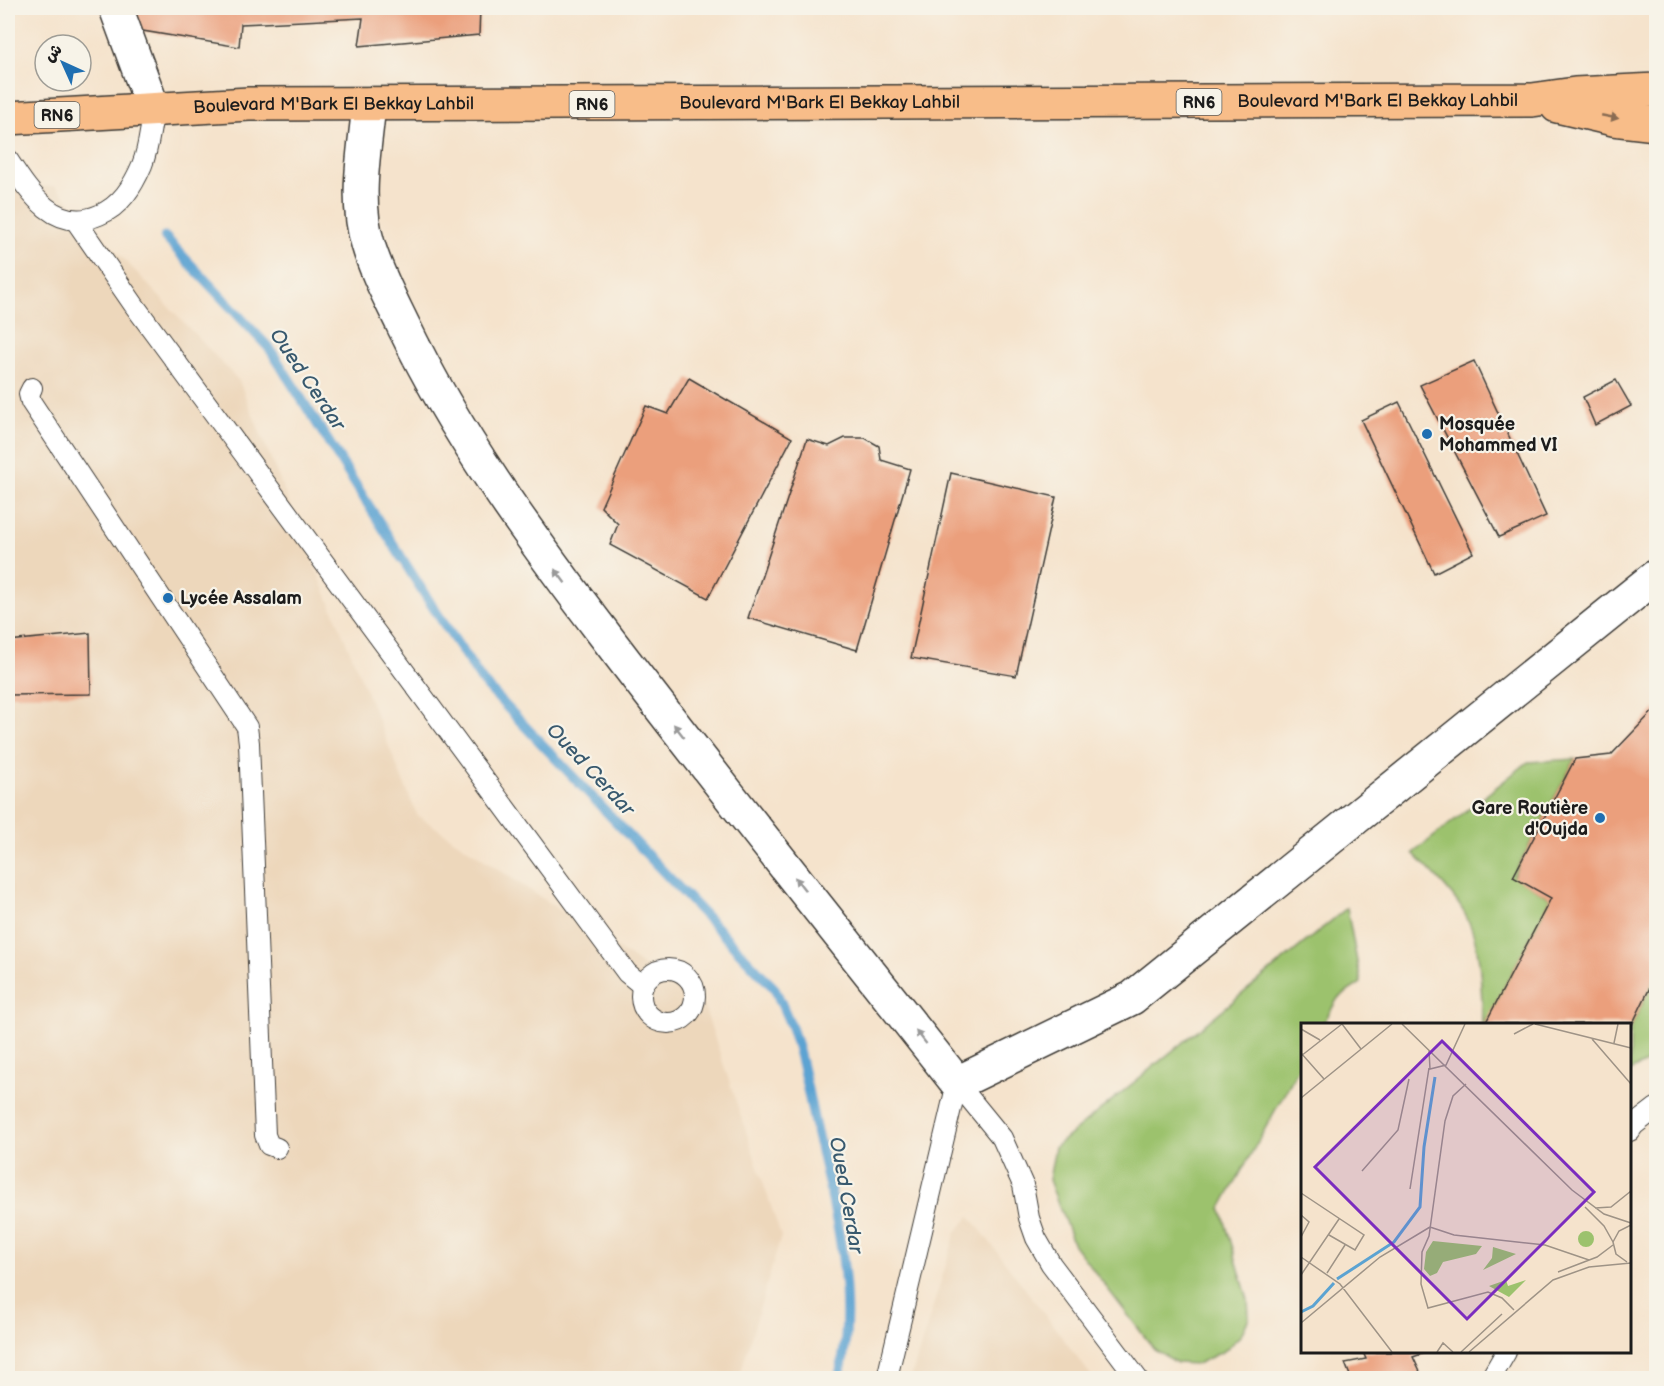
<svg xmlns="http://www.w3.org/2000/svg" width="1664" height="1386" font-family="'Balsamiq Sans','Playpen Sans Arabic',sans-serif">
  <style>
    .built { fill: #edd7bb }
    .green { fill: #9cc26d; stroke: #5c6f44; stroke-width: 1.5 }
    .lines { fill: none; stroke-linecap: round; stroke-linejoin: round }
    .stream { stroke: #5ba3d2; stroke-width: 10 }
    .building { fill: #eb9f7b }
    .lane-casing { stroke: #3d3a36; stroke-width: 22 }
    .street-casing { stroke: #3d3a36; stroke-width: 36 }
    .primary-casing { stroke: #3d3a36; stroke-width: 36 }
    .lane { stroke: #fff; stroke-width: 20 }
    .street { stroke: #fff; stroke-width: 33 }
    .primary { stroke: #f8bd89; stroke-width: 33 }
    .oneway { fill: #8a6c52 }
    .oneway2 { fill: #999 }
    .poi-dot { fill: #1f6fb2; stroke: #f7f3e8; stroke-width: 2 }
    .labels { text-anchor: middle; stroke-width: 4.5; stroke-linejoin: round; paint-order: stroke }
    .shield { fill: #f7f3e8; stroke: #5e5c59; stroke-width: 1.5 }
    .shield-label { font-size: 16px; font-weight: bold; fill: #1c1c1c }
    .street-label { font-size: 18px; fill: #1c1c1c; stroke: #f7f3e8 }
    .poi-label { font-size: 18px; font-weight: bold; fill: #1c1c1c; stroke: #f7f3e8; text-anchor: start }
    .water-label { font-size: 20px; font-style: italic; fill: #38596e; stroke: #f7f3e8 }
    .inset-river { fill: none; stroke: #5ba3d2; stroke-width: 3 }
    .inset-road { fill: none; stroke: #9e9386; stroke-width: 1.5 }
    .view { fill: #7b2cbf; fill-opacity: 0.15; stroke: #7b2cbf; stroke-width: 3 }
    .inset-edge { fill: none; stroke: #1c1c1c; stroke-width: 3 }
  </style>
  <rect width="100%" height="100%" fill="#f7f3e8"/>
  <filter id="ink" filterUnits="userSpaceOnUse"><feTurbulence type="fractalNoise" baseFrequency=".0167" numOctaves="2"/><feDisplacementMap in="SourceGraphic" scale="12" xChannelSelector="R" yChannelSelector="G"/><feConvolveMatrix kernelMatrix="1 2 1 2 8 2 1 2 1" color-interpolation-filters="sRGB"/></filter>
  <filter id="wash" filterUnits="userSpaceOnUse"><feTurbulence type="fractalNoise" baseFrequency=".008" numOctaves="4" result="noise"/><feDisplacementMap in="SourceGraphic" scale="24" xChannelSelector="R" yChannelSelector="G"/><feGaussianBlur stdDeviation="1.35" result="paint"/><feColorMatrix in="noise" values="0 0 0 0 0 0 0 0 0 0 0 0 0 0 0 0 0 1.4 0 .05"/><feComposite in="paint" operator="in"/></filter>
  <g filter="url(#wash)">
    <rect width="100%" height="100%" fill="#f5e3cc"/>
    <g class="built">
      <polygon points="55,186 239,381 417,815 704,1006 781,1236 739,1378 8,1378 8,190"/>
      <polygon points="970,1216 1093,1378 911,1378 956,1232"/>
    </g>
    <g class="green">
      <path d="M 1575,759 L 1513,876 L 1551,898 L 1485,1024 L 1483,1024 C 1481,992 1482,947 1467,918 C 1455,894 1432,873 1413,853 L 1528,762 Z"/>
      <polygon points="1347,908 1361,983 1338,998 1323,1024 1302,1024 1302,1062 1221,1208 1248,1300 1249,1318 1241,1335 1224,1351 1197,1364 1177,1363 1154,1349 1074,1245 1049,1180 1055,1147"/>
      <polygon points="1656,975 1656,1058 1630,1071 1630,1029"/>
    </g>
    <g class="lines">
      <path class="stream" d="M 165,237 L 270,349 L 429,601 L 482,681 L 775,989 C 780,1001 786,1014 791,1026 C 802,1055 808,1094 815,1125 C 834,1202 859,1300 839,1378"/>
    </g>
    <g id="blocks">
      <g class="building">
        <polygon points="132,8 480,8 479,35 359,46 363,18 241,24 239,47 131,29"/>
        <polygon points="1474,361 1546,516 1499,537 1420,385"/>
        <polygon points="689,378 792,438 708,598 610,545 618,524 601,507 646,406 668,414"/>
        <polygon points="1616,380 1631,406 1595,425 1583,397"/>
        <polygon points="1399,402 1473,553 1434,573 1361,420"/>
        <polygon points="845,438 865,438 879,446 881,460 910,469 857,650 748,618 807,439 829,446"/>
        <polygon points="951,473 1056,497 1016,676 911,658"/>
        <polygon points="90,633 91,694 8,695 8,641"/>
        <polygon points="1656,708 1656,975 1630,1029 1630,1024 1485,1024 1551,898 1513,877 1575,759 1611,755"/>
        <polygon points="1363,1352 1427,1352 1413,1357 1421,1374 1402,1378 1351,1378 1345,1363 1366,1359"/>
      </g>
    </g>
  </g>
  <g filter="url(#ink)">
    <use href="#blocks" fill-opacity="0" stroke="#3d3a36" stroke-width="1.5"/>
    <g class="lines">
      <g class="lane-casing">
        <g id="lane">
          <path d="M 8,160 C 29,192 55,234 99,215 C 121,206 133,186 142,165 C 149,148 150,128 154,111"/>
          <polyline points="76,221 134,305 627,973 643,986"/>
          <polyline points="32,388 29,394 31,402 247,727 249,743 265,1135 269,1145 277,1148"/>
          <circle cx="668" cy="996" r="27"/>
          <polyline points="957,1083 1002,1138 1023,1185 1029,1218 1036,1238 1051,1264 1137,1378"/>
          <polyline points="1630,1131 1634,1125 1656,1108"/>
          <polyline points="887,1378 957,1083"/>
          <polyline points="1491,1378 1506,1352"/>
        </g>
      </g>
      <g class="street-casing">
        <g id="street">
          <polyline points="116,8 154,111"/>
          <path d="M 369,104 C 365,150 354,199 368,244 C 376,272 390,298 403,325 C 456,435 527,533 601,630 C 717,783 838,932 957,1083 L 1132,998 L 1656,576"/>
        </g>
      </g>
      <g class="primary-casing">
        <g id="primary">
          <polyline points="1557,106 1613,119 1656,124"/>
          <path id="s1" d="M 8,118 L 249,104 L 1532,100 L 1575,94 L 1656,90"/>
        </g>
      </g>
      <use href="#lane" class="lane"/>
      <use href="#street" class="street"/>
      <use href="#primary" class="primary"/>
    </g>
    <defs><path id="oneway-solid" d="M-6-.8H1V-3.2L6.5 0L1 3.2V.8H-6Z" transform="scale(1.5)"/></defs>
    <use class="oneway" href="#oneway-solid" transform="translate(1610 117) rotate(11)"/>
    <g class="oneway2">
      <use href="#oneway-solid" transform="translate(560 576) rotate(-127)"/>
      <use href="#oneway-solid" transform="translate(679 731) rotate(-128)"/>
      <use href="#oneway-solid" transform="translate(800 884) rotate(-128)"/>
      <use href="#oneway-solid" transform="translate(921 1037) rotate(-128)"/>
    </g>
  </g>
  <g class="poi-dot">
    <circle cx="1427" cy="434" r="6"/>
    <circle cx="168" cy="598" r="6"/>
    <circle cx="1600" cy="818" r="6"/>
  </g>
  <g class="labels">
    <g class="shield">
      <rect x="1176.5" y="89" width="45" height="26" rx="4.5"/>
      <rect x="569.5" y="91" width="45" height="26" rx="4.5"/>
      <rect x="34.5" y="102" width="45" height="26" rx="4.5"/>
    </g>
    <g class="shield-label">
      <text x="1199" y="108">RN6</text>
      <text x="592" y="110">RN6</text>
      <text x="57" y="121">RN6</text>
    </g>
    <g class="street-label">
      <text dy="6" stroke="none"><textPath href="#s1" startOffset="1370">Boulevard M'Bark El Bekkay Lahbil</textPath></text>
      <text dy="6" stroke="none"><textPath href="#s1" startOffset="812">Boulevard M'Bark El Bekkay Lahbil</textPath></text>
      <text dy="6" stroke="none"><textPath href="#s1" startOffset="326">Boulevard M'Bark El Bekkay Lahbil</textPath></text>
    </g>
    <g class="poi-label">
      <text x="1439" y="430">Mosquée<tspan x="1439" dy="21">Mohammed VI</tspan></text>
      <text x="180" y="604">Lycée Assalam</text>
      <text x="1588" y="814" text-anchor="end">Gare Routière<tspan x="1588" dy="21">d'Oujda</tspan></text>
    </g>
    <g class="water-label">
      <text transform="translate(308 379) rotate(56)" y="7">Oued Cerdar</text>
      <text transform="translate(591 769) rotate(47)" y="7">Oued Cerdar</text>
      <text transform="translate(847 1195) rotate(80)" y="7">Oued Cerdar</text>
    </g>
  </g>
  <g transform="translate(1301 1023)">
    <rect width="330" height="330" fill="#f5e3cc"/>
    <path d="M277 216a8 8 0 1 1 16 0a8 8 0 1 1-16 0ZM 132,218 L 181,223 L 175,231 L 142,239 L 136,250 L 129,253 L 123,246 L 125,229 ZM 192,224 L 215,231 L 182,247 L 191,235 ZM 205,257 L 207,263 L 225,257 L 208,274 L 188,263 Z" fill="#9cc26d"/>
    <path class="inset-river" d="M 36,256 L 93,219 L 119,184 L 123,124 L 134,54M 0,289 L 12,283 L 33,260"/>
    <path class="inset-road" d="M 41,1 L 60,26M 101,1 L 271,167 L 303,191 L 330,200M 234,1 L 330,25M 0,6 L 19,17M 213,11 L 232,1M 291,16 L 330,61M 313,20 L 317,1M 128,27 L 129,46 L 145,42 L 164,1M 0,30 L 23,56M 0,33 L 41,1M 165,61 L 152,73 L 144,98 L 128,213 L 121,229 L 120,261 L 127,285 L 187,269 L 201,275 L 213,287M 0,75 L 91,1M 61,148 L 97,107 L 108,56M 109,166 L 128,45M 0,170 L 63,212 L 54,227 L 28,212M 284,184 L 303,203 L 312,219M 294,185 L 310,184 L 330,168M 0,192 L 8,199 L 0,214M 129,204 L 153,212 L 244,222 L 288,237M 0,234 L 39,261 L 91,329M 326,239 L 315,231 L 312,219 L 318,208 L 330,202M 257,249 L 296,234 L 312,222M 26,250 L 44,222M 0,252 L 38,196M 0,300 L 79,234 L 129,204M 136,329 L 142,320 L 152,329M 160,329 L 201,291M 168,329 L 252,257 L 288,244 L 330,240"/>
    <path class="view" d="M 141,18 L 293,169 L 166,296 L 14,144 Z"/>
    <rect width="330" height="330" class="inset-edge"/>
  </g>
  <rect width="1664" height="1386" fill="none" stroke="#f7f3e8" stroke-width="30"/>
  <g transform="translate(63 63) rotate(315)"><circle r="28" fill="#f7f3e8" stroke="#9f9d96" stroke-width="1.5"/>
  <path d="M0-4.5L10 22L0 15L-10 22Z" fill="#1f6fb2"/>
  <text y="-9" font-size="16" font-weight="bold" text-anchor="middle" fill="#1c1c1c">ش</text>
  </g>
</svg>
